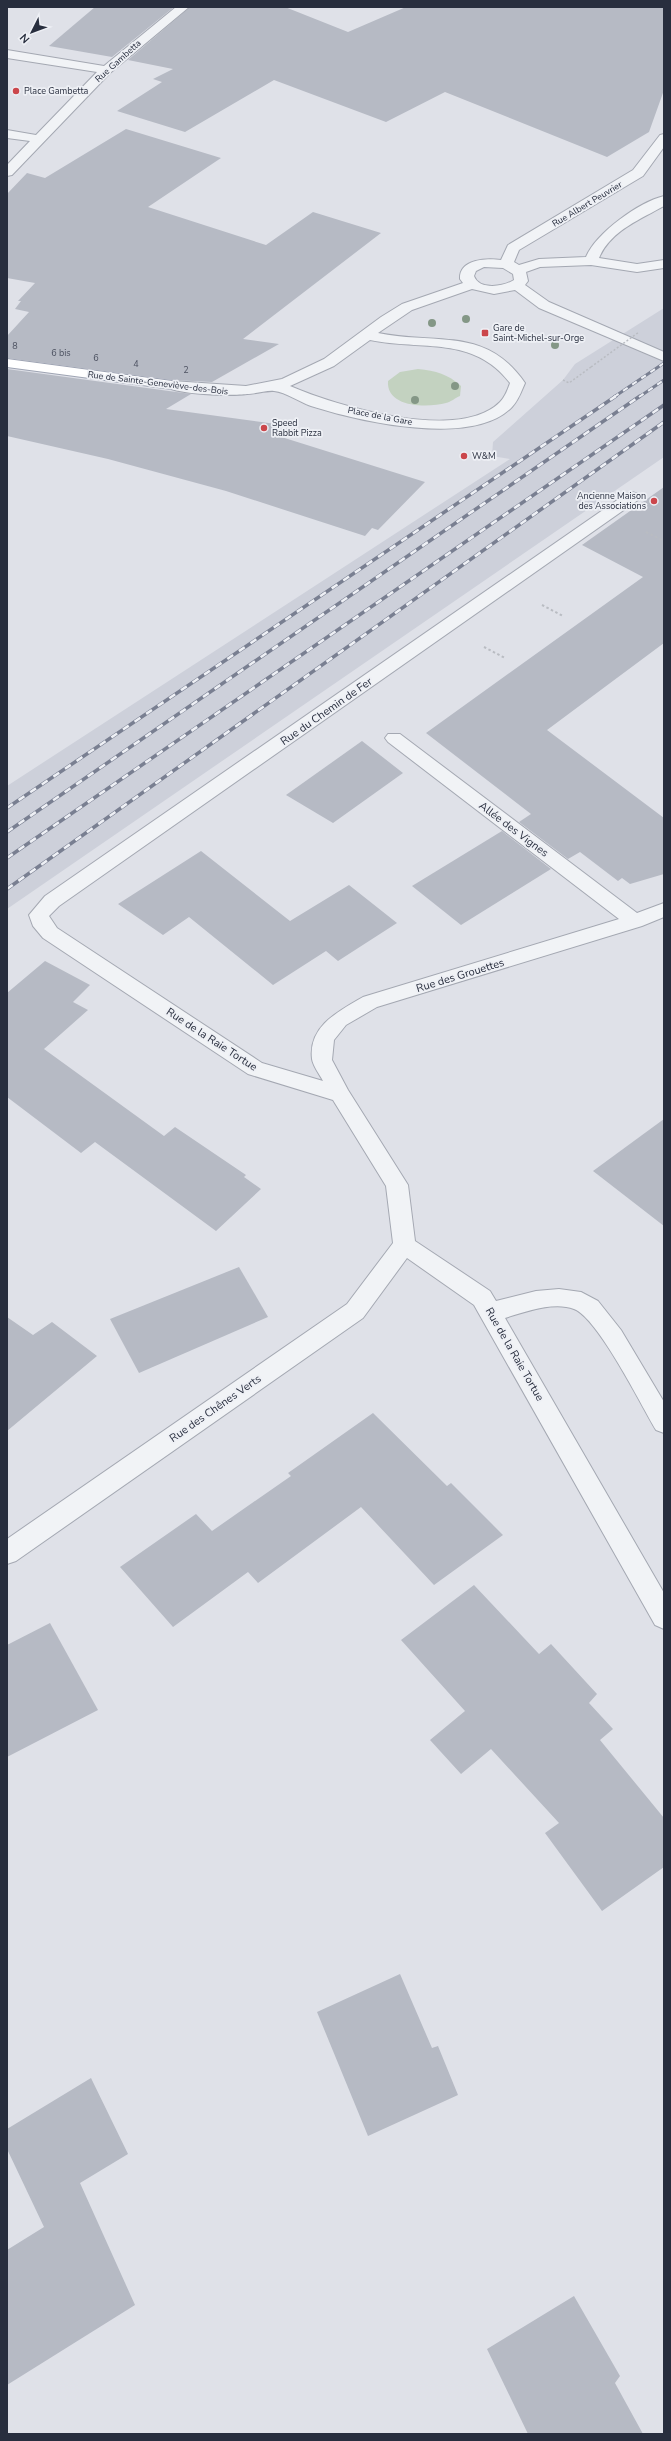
<svg xmlns="http://www.w3.org/2000/svg" width="671" height="2441" font-family="'Nunito Sans',sans-serif">
  <style>
    .built { fill: #cdd0da }
    .green { fill: #c3d2c0 }
    .building { fill: #b6bac4 }
    .lines { fill: none; stroke-linecap: round; stroke-linejoin: round }
    .minor-casing { stroke: #a4a8b2; stroke-width: 2 }
    .major-casing { stroke: #9ea4b3; stroke-width: 2 }
    .path-far1 { stroke: #b9bcc2; stroke-width: 1.5; stroke-dasharray: 2 2; stroke-linecap: butt }
    .path { stroke: #b9bcc2; stroke-width: 2; stroke-dasharray: 2.5 2.5; stroke-linecap: butt }
    .minor { fill: #f1f3f6; fill-rule: evenodd }
    .major { fill: #fff; fill-rule: evenodd }
    .rail-far1-casing { stroke: #797f91; stroke-width: 3 }
    .rail-casing { stroke: #797f91; stroke-width: 3.5 }
    .rail-far1 { stroke: #eef0f5; stroke-width: 2; stroke-dasharray: 5.5; stroke-linecap: butt }
    .rail { stroke: #eef0f5; stroke-width: 2.5; stroke-dasharray: 7; stroke-linecap: butt }
    .path-bridge { stroke: #b9bcc2; stroke-width: 1.5; stroke-dasharray: 2 2; stroke-linecap: butt }
    .tree { fill: #849786 }
    .poi-dot { fill: #cb464b; stroke: #eef0f5; stroke-width: 1.5 }
    .labels { text-anchor: middle; stroke-width: 3.5; stroke-linejoin: round; paint-order: stroke }
    .far-street-label { font-size: 9px; fill: #282e3e; stroke: #eef0f5 }
    .far-poi-label { font-size: 9px; fill: #282e3e; stroke: #eef0f5; text-anchor: start }
    .number-label { font-size: 9px; fill: #4c5160 }
    .street-label { font-size: 11px; fill: #282e3e; stroke: #eef0f5 }
  </style>
  <rect width="100%" height="100%" fill="#dfe1e8"/>
  <polygon class="built" points="664,308 664,457 7,909 7,786 510,459 492,456 493,442 563,380 575,364"/>
  <path class="green" d="M 418,369 C 436,371 448,374 461,386 L 460,396 C 455,398 451,402 446,403 C 428,408 386,408 388,381 L 400,372 Z"/>
  <g class="building">
    <polygon points="95,7 174,7 112,57 49,46"/>
    <polygon points="190,7 285,7 348,32 406,7 664,7 664,90 649,132 607,157 445,92 386,122 274,80 185,132 117,111 162,82 153,79 173,69 128,60"/>
    <polygon points="126,129 221,158 148,207 266,245 313,212 381,233 243,339 279,344 212,382 172,380 7,358 7,336 29,312 15,309 21,301 18,301 35,283 7,278 7,194 27,173 45,178"/>
    <polygon points="7,369 191,394 166,409 283,425 275,435 425,482 378,530 372,528 365,536 226,491 108,459 7,436"/>
    <polygon points="664,487 664,643 547,730 664,818 664,874 630,884 622,878 618,881 580,852 568,859 519,822 531,814 426,733 643,577 582,545"/>
    <polygon points="362,741 403,773 333,823 286,795"/>
    <polygon points="502,831 551,869 461,925 412,886"/>
    <polygon points="201,851 290,921 349,885 397,923 338,961 326,951 273,985 189,917 163,935 118,904"/>
    <polygon points="45,961 90,985 73,1002 88,1010 44,1049 164,1136 175,1127 246,1175 244,1177 261,1189 216,1231 95,1142 81,1153 7,1097 7,993"/>
    <polygon points="664,1119 664,1226 593,1171"/>
    <polygon points="239,1267 268,1317 139,1373 110,1319"/>
    <polygon points="7,1317 33,1335 52,1322 97,1356 7,1431"/>
    <polygon points="373,1413 447,1486 451,1483 503,1535 434,1585 361,1507 258,1583 248,1572 173,1627 120,1567 196,1514 212,1531 291,1476 288,1473"/>
    <polygon points="474,1585 539,1654 551,1644 597,1694 589,1703 613,1729 600,1740 664,1818 664,1867 602,1911 545,1833 559,1823 491,1749 461,1774 430,1740 465,1711 401,1640"/>
    <polygon points="50,1623 98,1710 7,1757 7,1645"/>
    <polygon points="400,1974 432,2048 438,2046 458,2095 368,2136 317,2012"/>
    <polygon points="91,2078 128,2154 80,2183 135,2305 7,2385 7,2250 44,2227 7,2149 7,2129"/>
    <polygon points="574,2296 620,2376 615,2383 643,2434 528,2434 487,2349"/>
  </g>
  <g class="lines">
    <g class="minor-casing">
      <g id="minor">
        <polygon points="176,7 189,7 110,73 12,175 7,176 7,165 30,141 7,138 7,130 36,135 97,72 7,58 7,50 104,66"/>
        <path d="M 664,134 L 664,147 L 643,176 L 519,250 L 514,262 L 519,265 L 539,259 L 586,257 C 596,233 639,202 664,196 L 664,206 C 641,219 610,231 599,258 L 637,264 L 664,260 L 664,268 L 637,272 L 591,265 L 540,267 L 526,272 L 528,281 L 525,285 L 549,302 L 664,352 L 664,361 L 539,308 L 515,290 L 494,294 L 472,289 L 412,310 L 378,333 C 437,345 486,326 525,383 C 522,390 518,401 512,407 C 473,448 358,421 311,406 C 299,402 286,392 274,391 C 267,390 255,394 247,394 C 234,396 171,395 165,385 L 172,381 L 246,386 L 282,379 L 324,359 L 381,317 L 402,304 L 463,283 L 460,279 C 459,259 487,258 501,260 L 508,245 L 633,170 L 660,135 ZM 484,267 L 503,268 L 513,274 L 514,280 C 503,287 479,290 474,276 L 476,271 ZM 370,340 C 423,351 473,335 510,383 C 508,389 505,397 500,402 C 459,443 336,406 290,386 L 334,366 Z"/>
        <path d="M 632,492 L 638,494 L 640,497 L 638,500 L 59,906 L 49,916 L 57,928 L 262,1063 L 323,1081 C 320,1075 313,1066 312,1059 C 308,1026 339,1011 363,997 L 619,919 L 388,742 L 385,738 L 388,734 L 400,734 L 637,913 L 664,903 L 664,917 L 642,926 L 377,1007 L 346,1025 L 334,1040 L 332,1060 L 348,1090 L 408,1185 L 415,1241 L 490,1291 L 496,1301 L 536,1291 L 559,1289 L 581,1292 L 598,1301 L 621,1330 L 664,1402 L 664,1433 L 656,1430 C 641,1405 598,1318 574,1309 C 554,1301 524,1312 505,1318 L 664,1593 L 664,1629 L 655,1625 L 474,1305 L 407,1258 L 363,1318 L 16,1561 L 7,1564 L 7,1539 L 347,1304 L 393,1243 L 386,1186 L 333,1100 L 248,1074 L 43,938 L 33,926 L 29,915 L 45,896 L 626,494 Z"/>
      </g>
    </g>
    <g class="major-casing">
      <polygon id="major" points="7,359 172,381 179,385 172,389 7,367"/>
    </g>
    <polyline class="path-far1" points="563,380 569,383 591,367"/>
    <g class="path">
      <polyline points="646,532 664,541"/>
      <polyline points="542,605 563,616"/>
      <polyline points="484,647 505,658"/>
    </g>
    <use href="#minor" class="minor"/>
    <use href="#major" class="major"/>
    <g class="rail-far1-casing">
      <g id="rail-far1">
        <polyline points="614,397 664,363"/>
        <polyline points="639,397 664,380"/>
      </g>
    </g>
    <g class="rail-casing">
      <g id="rail">
        <polyline points="7,808 616,396"/>
        <polyline points="7,832 640,396"/>
        <polyline points="7,858 664,405"/>
        <polyline points="7,889 664,422"/>
      </g>
    </g>
    <use href="#rail-far1" class="rail-far1"/>
    <use href="#rail" class="rail"/>
    <polyline class="path-bridge" points="591,367 639,332"/>
  </g>
  <g class="tree">
    <circle cx="466" cy="319" r="4"/>
    <circle cx="432" cy="323" r="4"/>
    <circle cx="555" cy="345" r="4"/>
    <circle cx="455" cy="386" r="4"/>
    <circle cx="415" cy="400" r="4"/>
  </g>
  <g class="poi-dot">
    <circle cx="16" cy="91" r="4"/>
    <rect x="481" y="329" width="8" height="8" rx="2"/>
    <circle cx="264" cy="428" r="4"/>
    <circle cx="464" cy="456" r="4"/>
    <circle cx="654" cy="501" r="4"/>
  </g>
  <g class="labels">
    <g class="far-street-label">
      <text transform="translate(118 61) rotate(-42)" y="3">Rue Gambetta</text>
      <text transform="translate(587 204) rotate(-31)" y="3">Rue Albert Peuvrier</text>
      <text transform="translate(158 383) rotate(7)" y="3">Rue de Sainte-Geneviève-des-Bois</text>
      <text transform="translate(380 416) rotate(11)" y="3">Place de la Gare</text>
    </g>
    <g class="far-poi-label">
      <text x="24" y="94">Place Gambetta</text>
      <text x="493" y="331">Gare de<tspan x="493" dy="10">Saint-Michel-sur-Orge</tspan></text>
      <text x="272" y="426">Speed<tspan x="272" dy="10">Rabbit Pizza</tspan></text>
      <text x="472" y="459">W&amp;M</text>
      <text x="646" y="499" text-anchor="end">Ancienne Maison<tspan x="646" dy="10">des Associations</tspan></text>
    </g>
    <g class="number-label">
      <text x="15" y="349">8</text>
      <text x="61" y="356">6 bis</text>
      <text x="96" y="361">6</text>
      <text x="136" y="367">4</text>
      <text x="186" y="373">2</text>
    </g>
    <g class="street-label">
      <text transform="translate(326 711) rotate(-35)" y="4">Rue du Chemin de Fer</text>
      <text transform="translate(514 829) rotate(37)" y="4">Allée des Vignes</text>
      <text transform="translate(460 975) rotate(-17)" y="4">Rue des Grouettes</text>
      <text transform="translate(212 1039) rotate(33)" y="4">Rue de la Raie Tortue</text>
      <text transform="translate(515 1354) rotate(60)" y="4">Rue de la Raie Tortue</text>
      <text transform="translate(215 1408) rotate(-35)" y="4">Rue des Chênes Verts</text>
    </g>
  </g>
  <rect width="671" height="2441" fill="none" stroke="#282e3e" stroke-width="16"/>
  <g transform="translate(32 32) rotate(228)" stroke="#eef0f5" stroke-width="3" paint-order="stroke">
  <path d="M0-3L7 15L0 10L-7 15Z" fill="#282e3e"/>
  <text y="-6" font-size="11" font-weight="bold" text-anchor="middle" fill="#282e3e">N</text>
  </g>
</svg>
